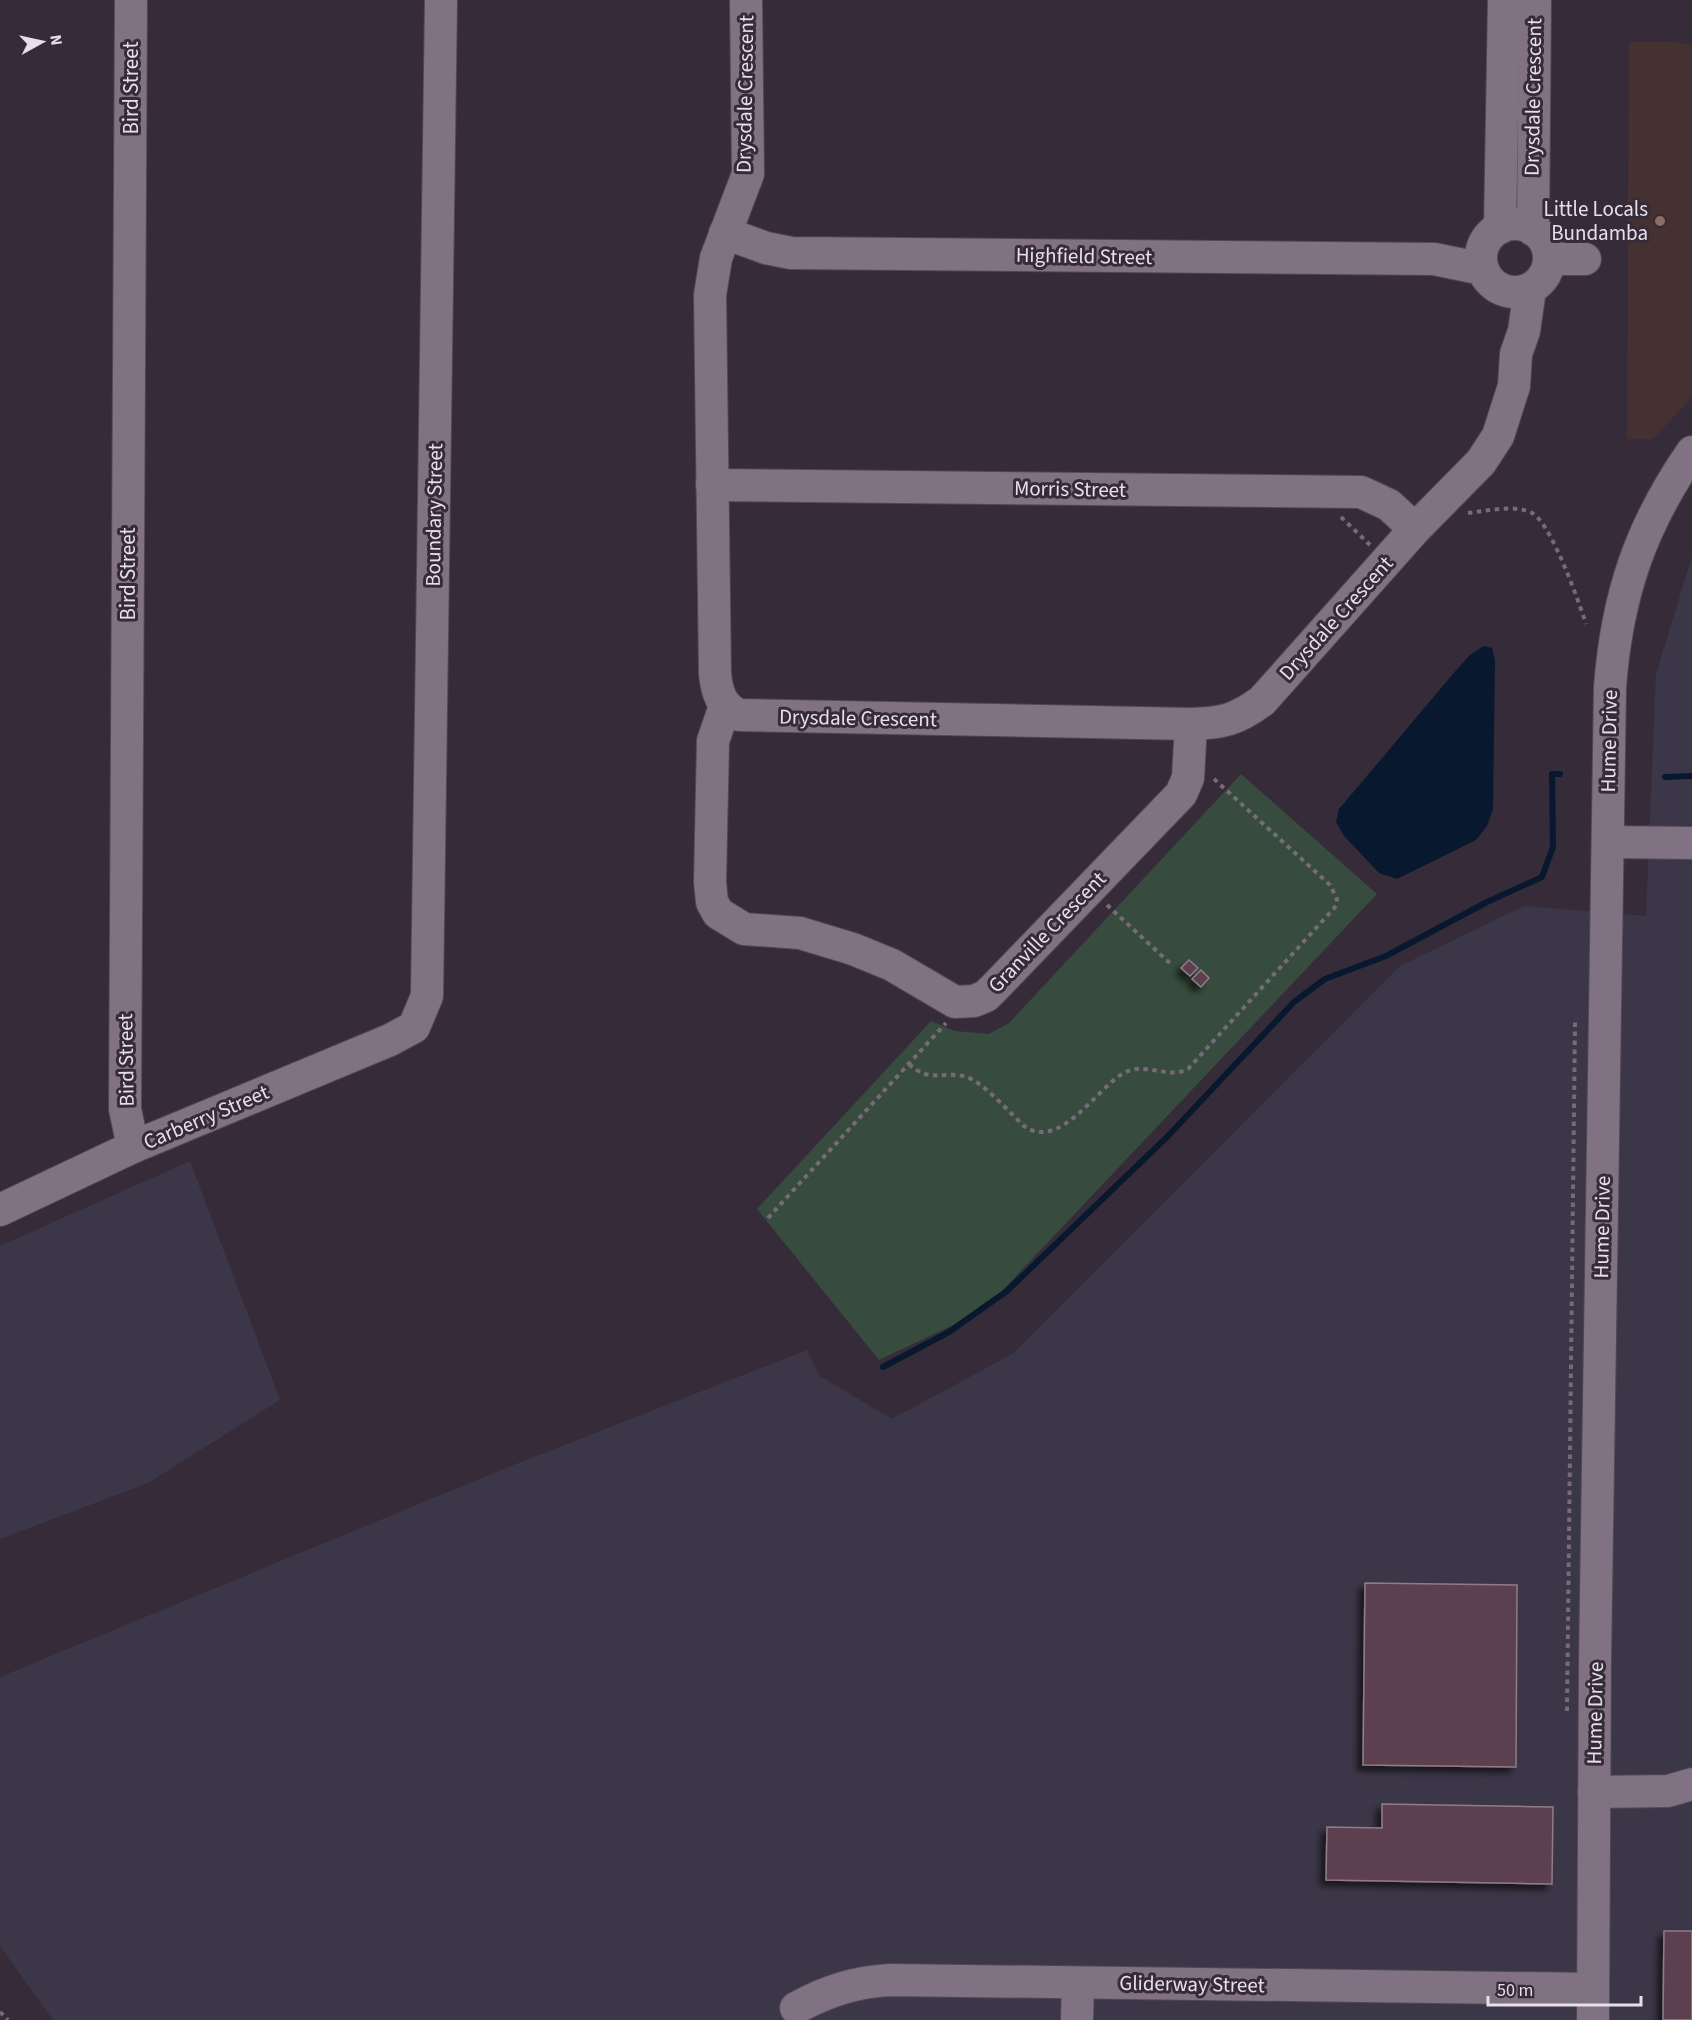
<svg xmlns="http://www.w3.org/2000/svg" width="1692" height="2020" font-family="'Source Sans 3',sans-serif">
  <style>
    .industrial { fill: #3c3748 }
    .education { fill: #453131 }
    .green { fill: #374c3e }
    .water { fill: #08192f }
    .lines { fill: none; stroke-linecap: round; stroke-linejoin: round }
    .stream { stroke: #08192f; stroke-width: 6 }
    .building { fill: #5d3f50; stroke: #907c87; stroke-width: 1.5; filter: url(#shadow) }
    .minor-casing { stroke: #524854; stroke-width: 34 }
    .path { stroke: #766c78; stroke-width: 4; stroke-dasharray: 4.5 4.5; stroke-linecap: butt }
    .minor { stroke: #807283; stroke-width: 32 }
    .education-dot { fill: #8d6e63; stroke: #362b39; stroke-width: 2 }
    .labels { text-anchor: middle; stroke-width: 6; stroke-linejoin: round; paint-order: stroke }
    .street-label { font-size: 21px; fill: #e7dfe9; stroke: #362b39 }
    .poi-label { font-size: 21px; fill: #e7dfe9; stroke: #362b39; text-anchor: end }
  </style>
  <defs>
    <filter id="shadow"><feDropShadow dx="-5.5" dy="5.5" stdDeviation="3" flood-color="#0009"/></filter>
  </defs>
  <rect width="100%" height="100%" fill="#362b39"/>
  <g class="industrial">
    <polygon points="1692,556 1692,2020 53,2020 0,1946 0,1677 511,1466 807,1350 820,1376 892,1419 1014,1353 1400,966 1524,906 1646,916 1656,674"/>
    <polygon points="190,1161 280,1400 148,1483 0,1539 0,1246"/>
  </g>
  <polygon class="education" points="1629,42 1673,42 1692,45 1692,397 1653,439 1627,439"/>
  <polygon class="green" points="1241,774 1377,894 983,1311 879,1360 757,1209 931,1021 955,1031 989,1034 1009,1023"/>
  <polygon class="water" points="1484,646 1492,648 1495,660 1493,809 1487,826 1476,840 1397,879 1379,873 1344,836 1336,822 1339,809 1458,668 1471,654"/>
  <g class="lines">
    <g class="stream">
      <polyline points="1665,777 1692,776"/>
      <polyline points="883,1367 949,1332 1007,1291 1168,1136 1294,1002 1325,979 1386,956 1487,902 1542,877 1553,847 1552,774 1560,774"/>
    </g>
  </g>
  <g class="building">
    <polygon points="1189,960 1198,968 1190,976 1181,968"/>
    <polygon points="1201,970 1209,978 1201,987 1192,979"/>
    <polygon points="1365,1583 1517,1585 1516,1767 1363,1765"/>
    <polygon points="1382,1804 1553,1807 1552,1884 1326,1880 1327,1827 1382,1828"/>
    <polygon points="1664,1931 1692,1931 1692,2020 1663,2020"/>
  </g>
  <g class="lines">
    <g class="minor-casing">
      <g id="minor">
        <polyline points="131,0 125,1109 133,1147"/>
        <path d="M 746,0 L 748,174 L 716,258 L 710,295 L 715,674 C 717,692 721,707 739,715 L 1191,724 C 1223,723 1236,720 1262,701 L 1415,529 L 1481,462 L 1498,436 L 1514,386 L 1516,354 L 1524,331 L 1530,289"/>
        <circle cx="1515" cy="258" r="34"/>
        <polyline points="1500,228 1504,0"/>
        <polyline points="1533,230 1535,0"/>
        <polyline points="725,233 766,248 791,253 1434,259 1483,269"/>
        <polyline points="1549,259 1585,259"/>
        <polyline points="712,485 1361,492 1389,505 1415,529"/>
        <polyline points="725,706 713,741 710,882 712,902 718,913 744,929 800,933 853,949 892,965 955,1002 974,1001 986,996 996,986 1181,794 1188,778 1191,724"/>
        <polyline points="1608,842 1692,843"/>
        <polyline points="0,1210 133,1147 390,1040 414,1027 427,996 441,0"/>
        <polyline points="1594,1792 1668,1791 1692,1784"/>
        <path d="M 796,2008 C 827,1991 855,1982 890,1980 L 1593,1989"/>
        <polyline points="1077,2020 1078,1983"/>
        <path d="M 1593,2020 L 1595,1661 L 1610,687 C 1617,596 1640,527 1692,452"/>
      </g>
    </g>
    <g class="path">
      <path d="M 1468,513 C 1486,511 1515,504 1532,513 C 1551,523 1579,602 1586,624"/>
      <polyline points="1341,517 1370,545"/>
      <polyline points="1107,905 1173,966"/>
      <path d="M 909,1064 C 930,1084 944,1070 967,1077 C 985,1084 1010,1113 1024,1126 C 1059,1151 1095,1091 1122,1074 C 1144,1060 1167,1080 1188,1069 L 1336,906 L 1337,899 L 1330,885 L 1213,778"/>
      <polyline points="768,1218 946,1023"/>
      <polyline points="1567,1711 1575,1022"/>
      <polyline points="0,2012 8,2020"/>
    </g>
    <use href="#minor" class="minor"/>
  </g>
  <circle class="education-dot" cx="1660" cy="221" r="6"/>
  <g class="labels">
    <g class="street-label">
      <text transform="translate(131 88) rotate(-90)" y="7">Bird Street</text>
      <text transform="translate(745 94) rotate(-89)" y="7">Drysdale Crescent</text>
      <text transform="translate(1533 97) rotate(-89)" y="7">Drysdale Crescent</text>
      <text transform="translate(1084 256) rotate(1)" y="7">Highfield Street</text>
      <text transform="translate(1070 489) rotate(1)" y="7">Morris Street</text>
      <text transform="translate(434 515) rotate(-89)" y="7">Boundary Street</text>
      <text transform="translate(128 574) rotate(-90)" y="7">Bird Street</text>
      <text transform="translate(1336 618) rotate(-48)" y="7">Drysdale Crescent</text>
      <text transform="translate(858 718) rotate(1)" y="7">Drysdale Crescent</text>
      <text transform="translate(1609 741) rotate(-89)" y="7">Hume Drive</text>
      <text transform="translate(1047 932) rotate(-46)" y="7">Granville Crescent</text>
      <text transform="translate(126 1060) rotate(-91)" y="7">Bird Street</text>
      <text transform="translate(206 1117) rotate(-23)" y="7">Carberry Street</text>
      <text transform="translate(1602 1227) rotate(-89)" y="7">Hume Drive</text>
      <text transform="translate(1595 1713) rotate(-89)" y="7">Hume Drive</text>
      <text transform="translate(1192 1984) rotate(1)" y="7">Gliderway Street</text>
    </g>
    <g class="poi-label">
      <text x="1648" y="216">Little Locals<tspan x="1648" dy="24">Bundamba</tspan></text>
    </g>
  </g>
  <g transform="translate(42 42) rotate(82)" stroke="#362b39" stroke-width="4.5" paint-order="stroke">
  <path d="M0-4.5L10 22L0 15L-10 22Z" fill="#e7dfe9"/>
  <text y="-9" font-size="16" font-weight="bold" text-anchor="middle" fill="#e7dfe9">N</text>
  </g>
  <path d="M1488 1996v9h153v-9" fill="none" stroke="#e7dfe9" stroke-width="3"/>
  <text x="1497" y="1996" font-size="18" fill="#e7dfe9" stroke="#362b39" stroke-width="4.5" paint-order="stroke">50 m</text>
</svg>
